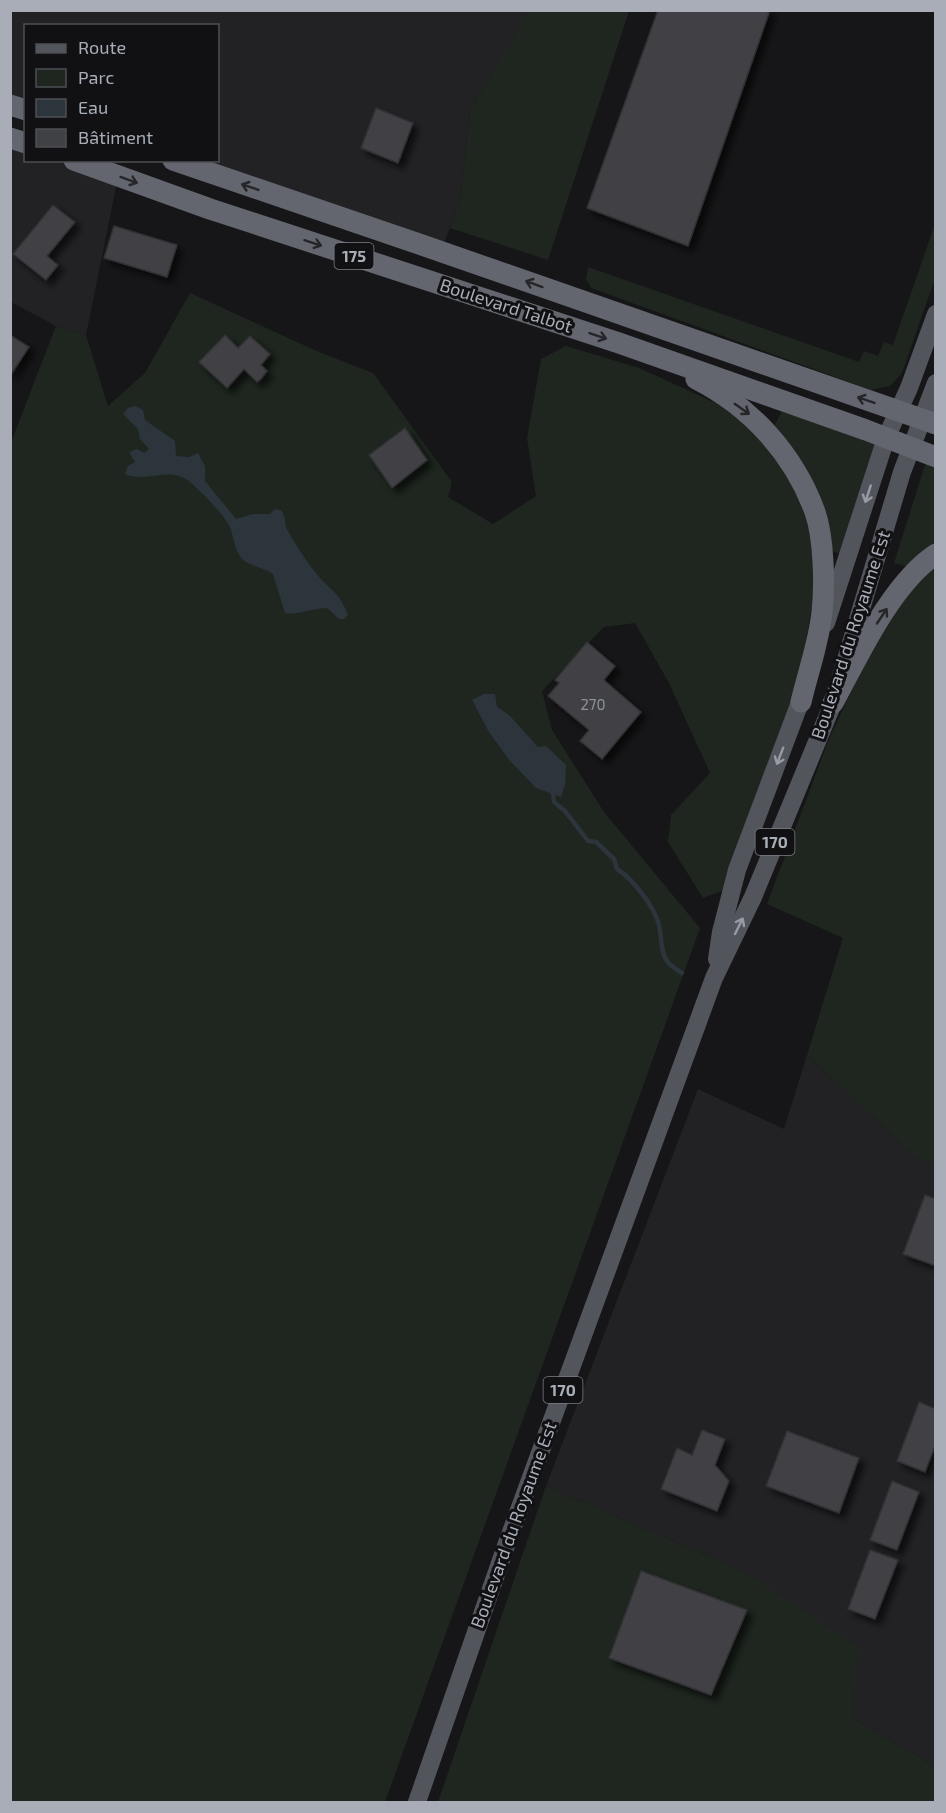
<svg xmlns="http://www.w3.org/2000/svg" width="946" height="1813" font-family="'Exo 2',sans-serif">
  <style>
    .built { fill: #222225 }
    .green { fill: #1e261f; fill-rule: evenodd }
    .water { fill: #2c353c }
    .lines { fill: none; stroke-linecap: round; stroke-linejoin: round }
    .stream { stroke: #2c353c; stroke-width: 4.5 }
    .building { fill: #404145; stroke: #303034; stroke-width: 1.5; filter: url(#shadow) }
    .primary { stroke: #53555c; stroke-width: 18 }
    .highway { stroke: #63666e; stroke-width: 21 }
    .oneway { stroke: #26262a }
    .oneway2 { stroke: #979ba6 }
    .labels { text-anchor: middle; stroke-width: 6; stroke-linejoin: round; paint-order: stroke }
    .number-label { font-size: 15px; fill: #8e929b }
    .shield { fill: #111113; stroke: #7b7e86; stroke-width: 1.5 }
    .shield-label { font-size: 16px; font-weight: bold; fill: #a8adb8 }
    .street-label { font-size: 18px; fill: #a8adb8; stroke: #111113 }
  </style>
  <defs>
    <filter id="shadow"><feDropShadow dx="5.5" dy="5.5" stdDeviation="3" flood-color="#0009"/></filter>
  </defs>
  <rect width="100%" height="100%" fill="#161618"/>
  <g class="built">
    <polygon points="10,11 530,11 470,110 460,201 441,251 173,161 218,160 218,26 26,26 25,110 11,105"/>
    <polygon points="10,138 25,143 26,160 74,161 118,177 86,335 56,326 11,302"/>
    <polygon points="807,1055 917,1158 935,1164 935,1766 852,1718 743,1571 546,1486 698,1089 784,1129"/>
  </g>
  <g class="green">
    <polygon points="530,10 629,11 548,260 450,228 460,201 470,110"/>
    <polygon points="935,224 935,279 902,373 890,386 871,390 591,288 586,279 588,267 859,362 864,351 878,356 884,342 893,345"/>
    <path d="M 190,293 L 319,352 L 373,373 L 452,482 L 448,497 L 493,524 L 536,496 L 527,438 L 541,359 L 566,346 L 639,368 L 718,404 L 757,434 L 802,494 L 813,536 L 813,601 L 801,668 L 782,731 L 724,890 L 703,898 L 668,842 L 671,815 L 710,773 L 669,683 L 635,623 L 604,627 L 542,691 L 552,730 L 604,812 L 700,928 L 385,1802 L 11,1802 L 10,445 L 56,326 L 86,335 L 108,406 L 145,373 ZM 494,694 L 497,705 L 538,747 L 553,793 L 536,788 L 509,760 L 488,731 L 472,700 Z"/>
    <path d="M 782,411 L 883,447 L 844,555 L 831,551 C 824,516 818,481 796,452 C 790,443 781,436 773,428 Z"/>
    <polygon points="926,462 935,465 935,545 908,567 894,563"/>
    <polygon points="935,562 935,1164 917,1158 807,1055 843,938 767,904 829,739 863,667 905,597"/>
    <polygon points="546,1486 743,1571 858,1647 852,1718 935,1766 935,1802 438,1802"/>
  </g>
  <g class="water">
    <path d="M 135,406 L 143,410 L 145,420 L 175,441 L 176,456 L 189,457 L 198,453 L 205,466 L 205,481 L 236,519 L 253,514 L 270,514 L 275,509 L 281,510 C 287,517 283,524 288,531 C 297,547 308,564 320,578 C 334,593 340,594 348,615 L 344,619 L 339,619 L 327,608 C 314,608 293,616 285,613 L 273,574 C 264,568 251,566 243,560 C 234,551 234,536 229,525 C 224,515 194,483 184,478 C 165,468 144,483 125,474 L 128,466 L 135,462 L 129,452 L 137,449 L 144,453 L 149,449 L 140,439 L 138,429 L 123,414 L 128,408 Z"/>
    <polygon points="484,694 495,694 497,706 510,716 538,747 546,746 566,765 565,784 561,797 536,788 509,760 488,731 472,700"/>
  </g>
  <g class="lines">
    <path class="stream" d="M 553,793 L 554,802 L 565,811 L 588,841 L 596,842 L 614,859 L 617,869 C 633,879 654,906 659,925 C 662,937 660,951 667,961 C 670,966 678,970 682,973"/>
  </g>
  <g class="building">
    <polygon points="658,10 770,10 688,246 587,208"/>
    <polygon points="376,108 413,123 398,163 361,148"/>
    <polygon points="53,205 75,222 47,256 58,265 46,280 13,254"/>
    <polygon points="114,226 177,245 167,277 104,258"/>
    <polygon points="10,335 29,347 10,376"/>
    <polygon points="225,335 238,348 250,336 270,354 261,365 267,371 261,379 257,382 244,369 227,388 199,362"/>
    <polygon points="405,428 427,460 392,488 369,455"/>
    <polygon points="587,642 615,666 604,680 641,712 602,759 580,741 589,730 548,696 559,683 555,680"/>
    <polygon points="925,1195 936,1199 936,1266 903,1254"/>
    <polygon points="919,1402 936,1409 936,1443 925,1472 897,1461"/>
    <polygon points="702,1430 725,1439 715,1465 729,1481 717,1511 661,1489 677,1448 692,1455"/>
    <polygon points="787,1431 859,1458 839,1513 766,1486"/>
    <polygon points="892,1481 919,1492 897,1550 870,1540"/>
    <polygon points="870,1550 898,1560 875,1619 848,1609"/>
    <polygon points="641,1571 747,1610 711,1695 609,1658"/>
  </g>
  <g class="lines">
    <g class="primary">
      <polyline points="826,623 886,438 909,388 936,314"/>
      <polyline points="717,959 721,932 737,870 805,689"/>
      <polyline points="417,1802 507,1543 714,978 753,897 833,703 902,472 936,383"/>
    </g>
    <g class="highway">
      <polyline points="10,105 26,110"/>
      <polyline points="10,138 26,143"/>
      <polyline points="74,160 210,209 619,343 866,430 936,457"/>
      <polyline points="173,160 422,245 936,424"/>
      <path d="M 696,379 C 751,407 794,454 815,512 C 824,538 825,585 822,612 C 819,642 808,672 801,702"/>
      <path d="M 833,703 C 858,657 891,584 936,554"/>
    </g>
  </g>
  <defs><path id="oneway-shaft" d="M-6 0H5M1.5-3L5.5 0L1.5 3" fill="none" stroke-width="1.6" stroke-linecap="round" stroke-linejoin="round" transform="scale(1.5)"/></defs>
  <g class="oneway">
    <use href="#oneway-shaft" transform="translate(129 180) rotate(20)"/>
    <use href="#oneway-shaft" transform="translate(250 187) rotate(-161)"/>
    <use href="#oneway-shaft" transform="translate(313 243) rotate(18)"/>
    <use href="#oneway-shaft" transform="translate(534 284) rotate(-160)"/>
    <use href="#oneway-shaft" transform="translate(598 336) rotate(18)"/>
    <use href="#oneway-shaft" transform="translate(866 400) rotate(-161)"/>
    <use href="#oneway-shaft" transform="translate(742 409) rotate(35)"/>
    <use href="#oneway-shaft" transform="translate(882 616) rotate(-56)"/>
  </g>
  <g class="oneway2">
    <use href="#oneway-shaft" transform="translate(868 494) rotate(108)"/>
    <use href="#oneway-shaft" transform="translate(780 756) rotate(111)"/>
    <use href="#oneway-shaft" transform="translate(739 926) rotate(-64)"/>
  </g>
  <g class="labels">
    <g class="number-label">
      <text x="593" y="710">270</text>
    </g>
    <g class="shield">
      <rect x="334.5" y="243" width="39" height="26" rx="4.5"/>
      <rect x="755.5" y="829" width="39" height="26" rx="4.5"/>
      <rect x="543.5" y="1377" width="39" height="26" rx="4.5"/>
    </g>
    <g class="shield-label">
      <text x="354" y="262">175</text>
      <text x="775" y="848">170</text>
      <text x="563" y="1396">170</text>
    </g>
    <g class="street-label">
      <text transform="translate(506 306) rotate(18)" y="6">Boulevard Talbot</text>
      <text transform="translate(851 635) rotate(-72)" y="6">Boulevard du Royaume Est</text>
      <text transform="translate(514 1525) rotate(-70)" y="6">Boulevard du Royaume Est</text>
    </g>
  </g>
  <rect width="946" height="1813" fill="none" stroke="#a8adb8" stroke-width="24"/>
  <rect x="24" y="24" width="195" height="138" fill="#111113" stroke="#4d4f55" stroke-width="1.5"/>
  <rect x="36" y="44" width="30" height="9" fill="#53555c" stroke="#4d4f55" stroke-width="1.5"/>
  <text x="78" y="54" font-size="18" fill="#a8adb8">Route</text>
  <rect x="36" y="69" width="30" height="18" fill="#1e261f" stroke="#4d4f55" stroke-width="1.5"/>
  <text x="78" y="84" font-size="18" fill="#a8adb8">Parc</text>
  <rect x="36" y="99" width="30" height="18" fill="#2c353c" stroke="#4d4f55" stroke-width="1.5"/>
  <text x="78" y="114" font-size="18" fill="#a8adb8">Eau</text>
  <rect x="36" y="129" width="30" height="18" fill="#404145" stroke="#4d4f55" stroke-width="1.5"/>
  <text x="78" y="144" font-size="18" fill="#a8adb8">Bâtiment</text>
</svg>
